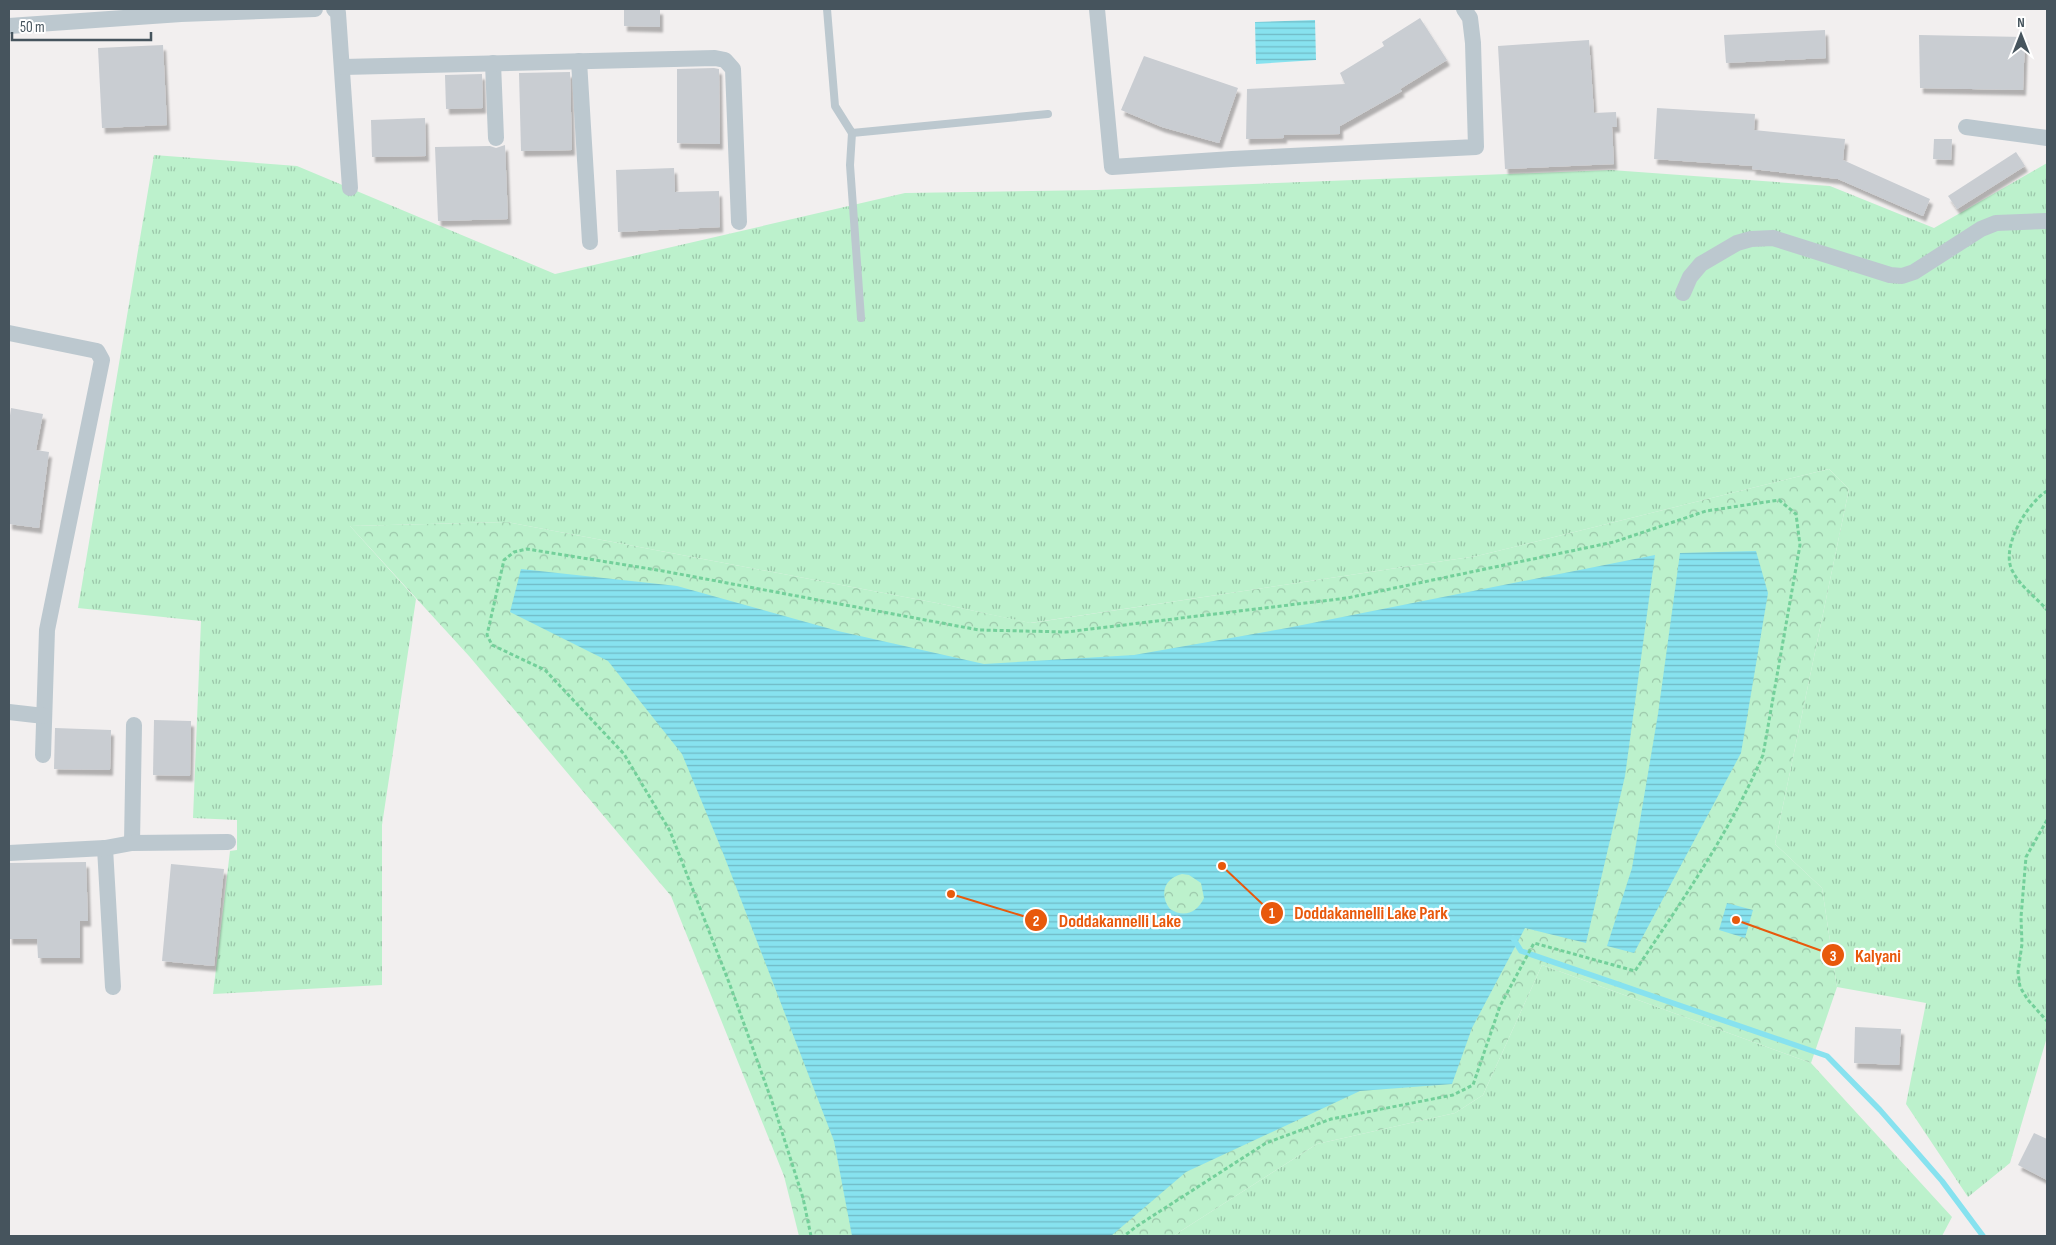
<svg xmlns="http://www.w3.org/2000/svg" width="2056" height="1245" font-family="'Sofia Sans Condensed',sans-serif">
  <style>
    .grass { fill: url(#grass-tufts) }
    .park { fill: url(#park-crowns) }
    .water { fill: url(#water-rules); fill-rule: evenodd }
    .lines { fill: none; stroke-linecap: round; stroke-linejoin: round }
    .stream { stroke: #87e2ef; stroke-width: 5.5 }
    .building { fill: #c9cdd2; filter: url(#shadow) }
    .path { stroke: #73d09a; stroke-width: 3; stroke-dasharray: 4 2.5; stroke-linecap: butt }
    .lane { stroke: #bcc8cf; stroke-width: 8 }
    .street { stroke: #bcc8cf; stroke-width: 16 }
    .leader { fill: none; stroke: #e8590c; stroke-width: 2 }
    .callout-dot { fill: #e8590c; stroke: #fff; stroke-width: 2 }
    .mark-label { font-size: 15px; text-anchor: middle; font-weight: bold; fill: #fff }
    .callout-label { font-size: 18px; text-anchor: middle; font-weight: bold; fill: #e8590c; stroke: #fff; stroke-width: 4.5; stroke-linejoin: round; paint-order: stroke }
  </style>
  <defs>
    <pattern id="grass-tufts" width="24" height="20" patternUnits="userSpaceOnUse" patternTransform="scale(1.25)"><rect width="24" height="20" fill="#bcf1cc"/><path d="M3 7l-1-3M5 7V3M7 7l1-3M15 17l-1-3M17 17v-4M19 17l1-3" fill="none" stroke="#9bc6a9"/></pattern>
    <pattern id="park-crowns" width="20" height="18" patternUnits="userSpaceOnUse" patternTransform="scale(1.25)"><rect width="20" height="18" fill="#bcf1cc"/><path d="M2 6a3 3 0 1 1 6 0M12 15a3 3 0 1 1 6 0" fill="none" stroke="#9bc6a9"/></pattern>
    <pattern id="water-rules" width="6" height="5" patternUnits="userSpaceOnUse" patternTransform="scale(1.25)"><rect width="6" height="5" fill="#87e2ef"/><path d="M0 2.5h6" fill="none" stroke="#70bac5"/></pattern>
    <filter id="shadow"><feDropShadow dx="3" dy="5.5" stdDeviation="1" flood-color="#0004"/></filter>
  </defs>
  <rect width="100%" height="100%" fill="#f2efef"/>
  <g class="grass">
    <polygon points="154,155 297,166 555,274 905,193 1097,190 1611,170 1830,186 1934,228 2047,163 2047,1037 2010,1163 1968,1197 1906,1104 1926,1003 1837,987 1822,888 1775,844 1849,489 1829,469 1477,556 1030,623 942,604 507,522 350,526 416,599 382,825 382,985 213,994 230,851 237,850 237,820 193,818 201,621 78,608"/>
    <polygon points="1542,965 1811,1063 1952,1217 1942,1236 1173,1236 1317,1144 1455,1113 1483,1095"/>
  </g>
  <polygon class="park" points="1829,469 1849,489 1775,844 1822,888 1837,987 1811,1063 1542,965 1483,1095 1455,1113 1317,1144 1173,1236 799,1236 784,1176 671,896 469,656 350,526 507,522 942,604 1031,623 1477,556"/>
  <g class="water">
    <polygon points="1315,20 1316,60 1256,64 1255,22"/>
    <polygon points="1756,551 1768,593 1741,753 1634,953 1607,946 1632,868 1658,714 1680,553"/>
    <path d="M 1655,555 L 1625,776 L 1586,943 L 1525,928 L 1472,1028 L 1452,1084 L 1360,1091 L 1186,1172 L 1111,1236 L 852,1236 L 834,1141 L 723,853 L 682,754 L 608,661 L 510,612 L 521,569 L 677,586 L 838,631 L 984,664 L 1134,655 L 1287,628 ZM 1182,874 L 1189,875 L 1201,883 L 1204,898 C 1197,913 1184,918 1170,909 C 1159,895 1164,878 1182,874 Z"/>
    <polygon points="1727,903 1753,910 1745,938 1719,930"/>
  </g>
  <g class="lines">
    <polyline class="stream" points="1513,938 1521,951 1827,1056 1880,1110 1942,1181 1983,1236"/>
  </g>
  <g class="building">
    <polygon points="624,9 660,9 660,27 624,26"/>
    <polygon points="1420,18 1447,60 1400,89 1402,91 1340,126 1340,134 1284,135 1284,138 1246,139 1247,89 1345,84 1340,73 1384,46 1382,42"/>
    <polygon points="1825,30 1826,58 1726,63 1724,35"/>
    <polygon points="1919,35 2025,37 2023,90 1920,88"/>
    <polygon points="1589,40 1594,113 1616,112 1617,127 1612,127 1614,164 1505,169 1498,46"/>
    <polygon points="163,45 167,125 102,128 98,48"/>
    <polygon points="1144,56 1238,88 1219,143 1162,127 1121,110"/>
    <polygon points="714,68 719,69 720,144 677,143 677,69"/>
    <polygon points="570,72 572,150 521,151 519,73"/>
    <polygon points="482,74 483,108 446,109 445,75"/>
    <polygon points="1657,108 1755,114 1754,130 1845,139 1843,160 1930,199 1923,216 1838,179 1752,169 1753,166 1654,159"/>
    <polygon points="425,118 426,156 372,157 371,120"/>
    <polygon points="1934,139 1952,139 1951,160 1933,159"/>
    <polygon points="505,145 508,219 438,221 435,147 490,146 496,148"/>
    <polygon points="2016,152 2025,166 1957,209 1948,196"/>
    <polygon points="674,168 675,192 719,191 720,227 618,232 616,170"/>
    <polygon points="11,408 43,414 36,450 49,452 39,528 9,524 9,423"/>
    <polygon points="154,720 191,721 190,776 153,775"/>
    <polygon points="55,728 111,730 110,770 54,769"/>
    <polygon points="86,862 88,921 80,921 80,958 38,958 37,939 9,939 9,863"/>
    <polygon points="171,864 224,869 214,966 162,961"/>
    <polygon points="1855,1027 1901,1029 1899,1065 1854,1063"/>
    <polygon points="2034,1133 2047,1139 2047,1180 2018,1165"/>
  </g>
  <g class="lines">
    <g class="path">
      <path d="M 2047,491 C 2027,503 1999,549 2013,572 C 2020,586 2037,598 2047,610"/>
      <polyline points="2047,820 2026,857 2021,917 2022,944 2018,972 2020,987 2028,1000 2047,1021"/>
      <path d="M 811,1236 L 803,1198 L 775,1110 L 730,985 L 670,831 L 624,754 L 545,670 L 492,645 L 487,635 L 504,560 L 514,552 L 527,549 L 663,571 L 979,630 L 1066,632 L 1347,598 L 1614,542 L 1706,511 L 1779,500 L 1796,514 L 1800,545 L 1763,755 C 1730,832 1682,901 1635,971 L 1534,943 L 1500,1006 L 1473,1085 L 1453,1095 L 1331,1119 L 1266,1143 L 1137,1226 L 1124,1236"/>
    </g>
    <g class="lane">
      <polyline points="827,9 835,106 852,133 1048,114"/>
      <polyline points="852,133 850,165 861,318"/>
    </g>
    <g class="street">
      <polyline points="334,9 338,13 350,188"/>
      <polyline points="1097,9 1112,167 1232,159 1476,147 1473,43 1470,18 1464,9"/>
      <polyline points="9,26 181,14 315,9"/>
      <polyline points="579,61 590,242"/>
      <polyline points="493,63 496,138"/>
      <polyline points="343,67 715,58 725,60 733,69 739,222"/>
      <polyline points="1966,127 2047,138"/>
      <polyline points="1683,293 1690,277 1701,264 1737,243 1751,239 1773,238 1890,275 1902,276 1914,272 1981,229 1996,223 2047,221"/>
      <polyline points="9,333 97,351 102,360 47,630 43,755"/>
      <polyline points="9,712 44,716"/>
      <polyline points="132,843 134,725"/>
      <polyline points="105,848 113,987"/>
      <polyline points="9,853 105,848 132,843 228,842"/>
    </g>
  </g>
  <path class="leader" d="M1222 866L1272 913M951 894L1036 920M1736 920L1833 955"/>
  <g class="callout-dot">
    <circle cx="1222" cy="866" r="5"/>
    <circle cx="951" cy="894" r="5"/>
    <circle cx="1736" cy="920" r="5"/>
    <circle cx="1272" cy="913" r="12"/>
    <circle cx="1036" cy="920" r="12"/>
    <circle cx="1833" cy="955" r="12"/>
  </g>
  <g class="mark-label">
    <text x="1272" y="918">1</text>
    <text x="1036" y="926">2</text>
    <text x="1833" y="961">3</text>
  </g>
  <g class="callout-label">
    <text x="1371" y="919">Doddakannelli Lake Park</text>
    <text x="1120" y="927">Doddakannelli Lake</text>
    <text x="1878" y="962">Kalyani</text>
  </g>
  <rect width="2056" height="1245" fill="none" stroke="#46545d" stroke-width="20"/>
  <g transform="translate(2021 35)" stroke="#ffffff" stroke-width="4" paint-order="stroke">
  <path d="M0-4L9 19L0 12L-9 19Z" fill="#46545d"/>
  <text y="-8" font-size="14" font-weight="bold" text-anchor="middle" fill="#46545d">N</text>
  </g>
  <path d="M12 32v8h139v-8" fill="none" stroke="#46545d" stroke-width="2.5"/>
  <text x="20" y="32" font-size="15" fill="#46545d" stroke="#ffffff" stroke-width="4" paint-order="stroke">50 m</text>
</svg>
